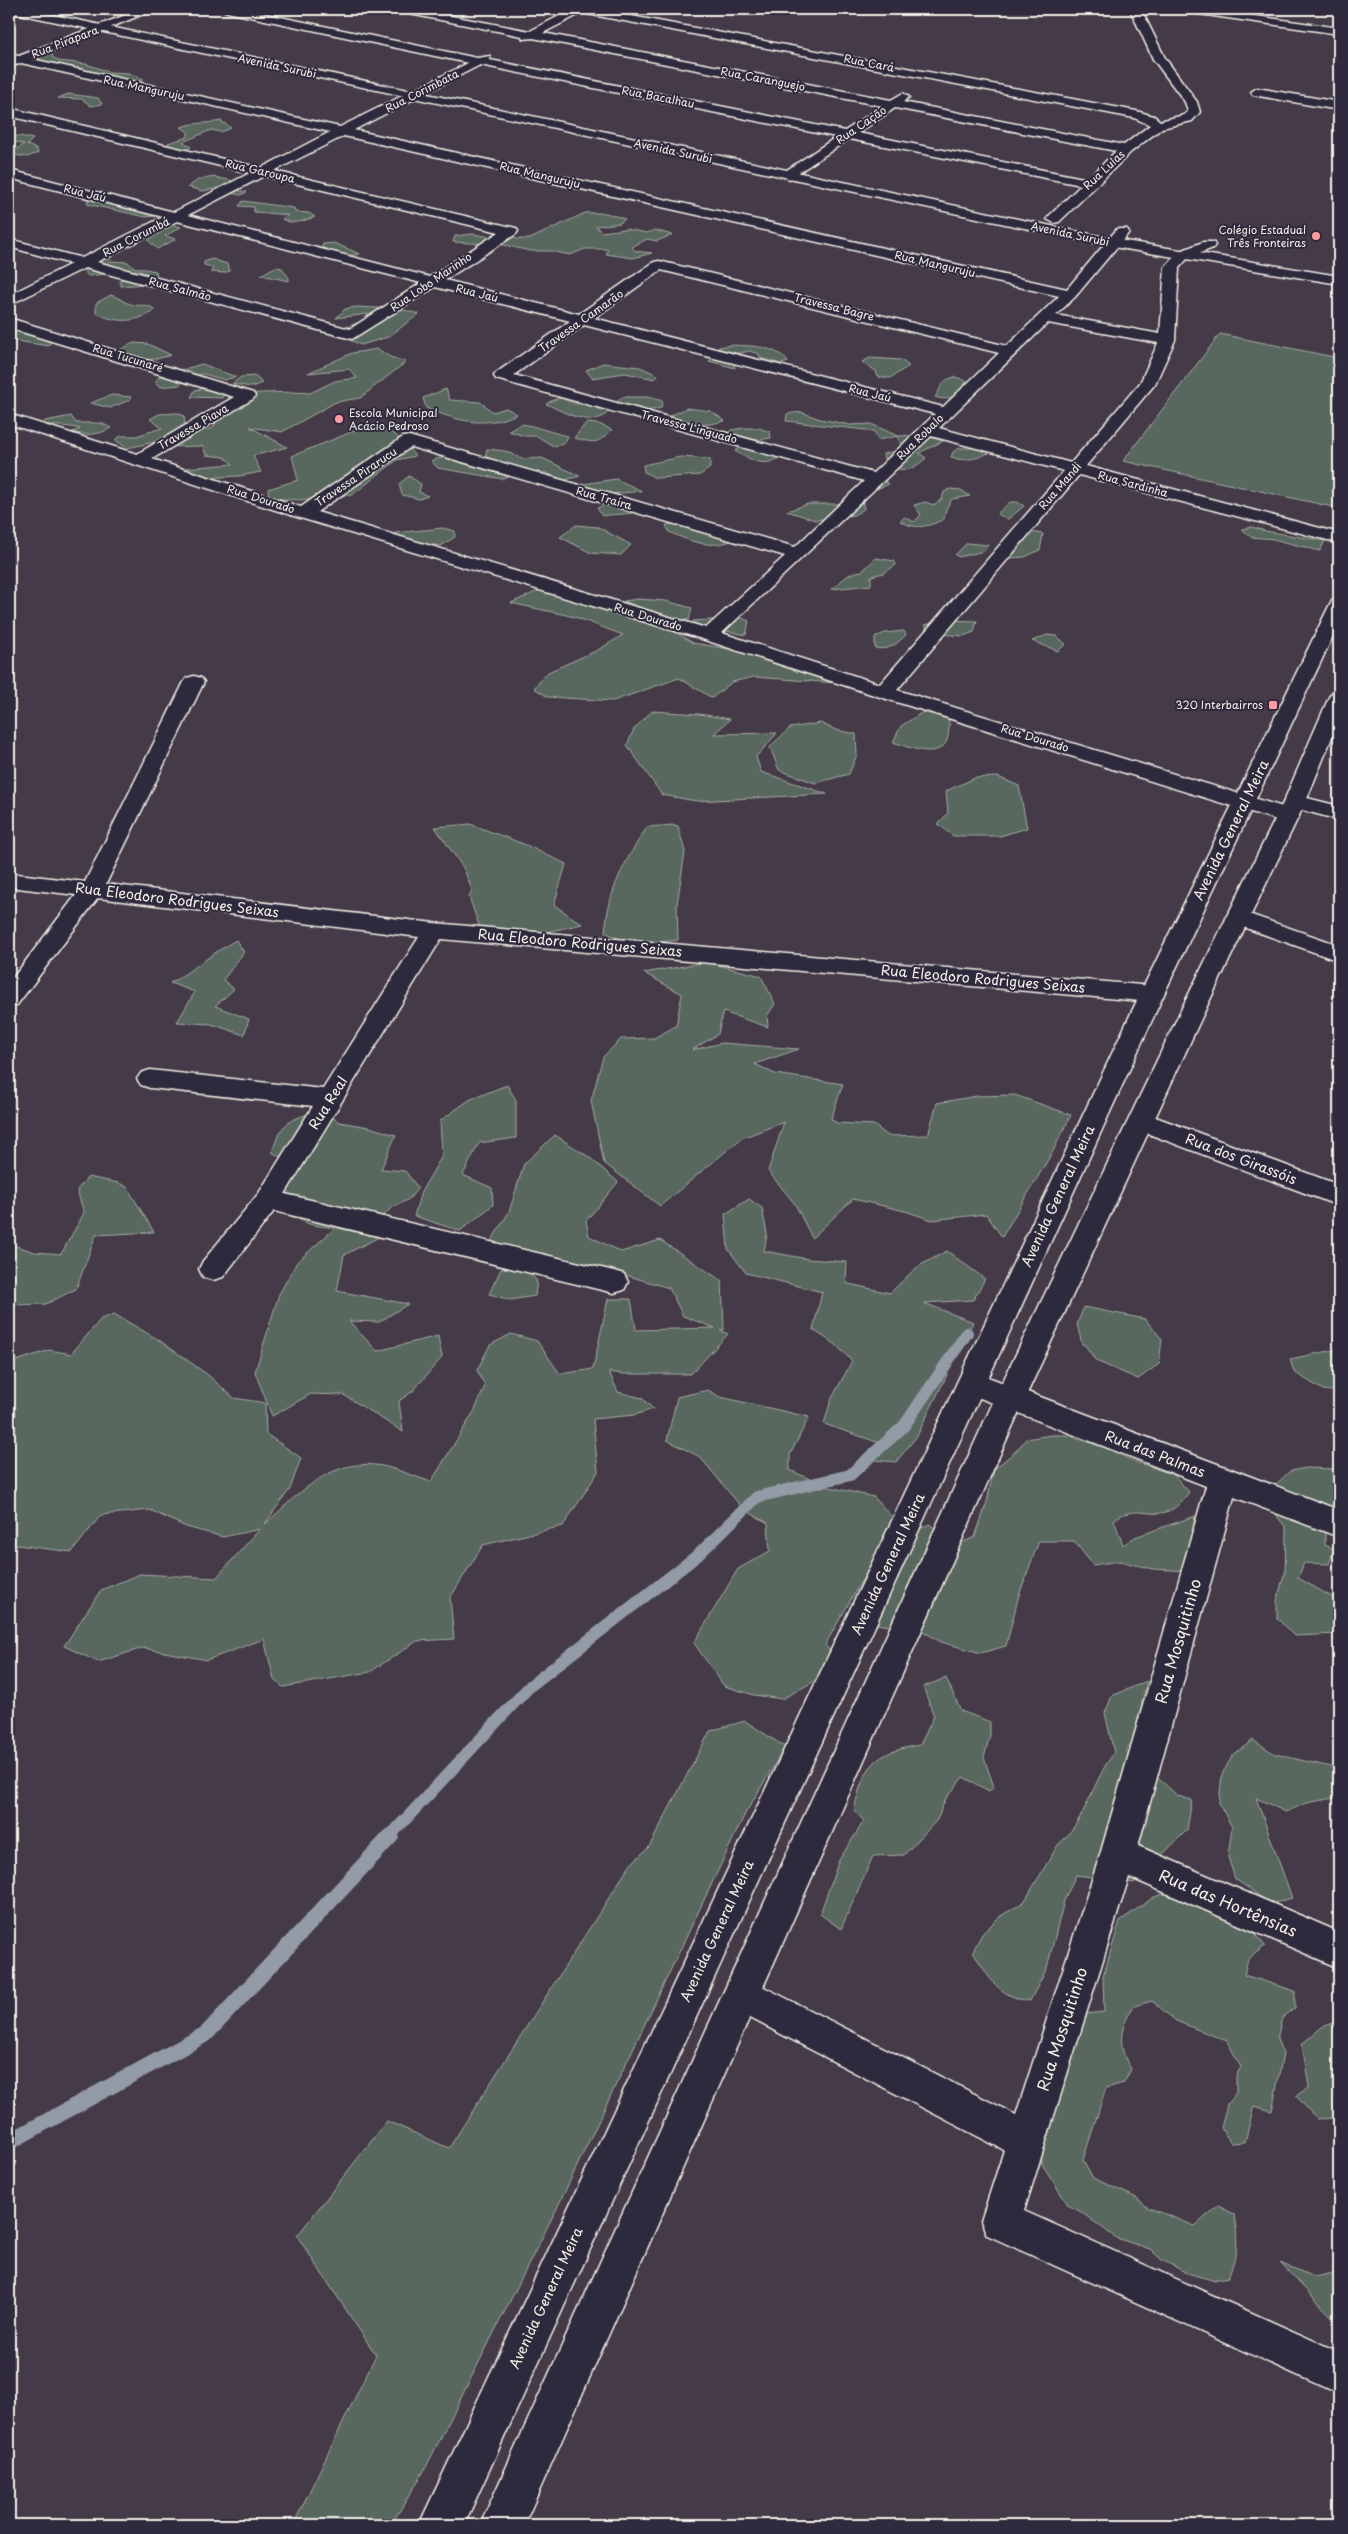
<svg xmlns="http://www.w3.org/2000/svg" width="1348" height="2534" font-family="'Playpen Sans',sans-serif">
  <style>
    .green { fill: #58675e; stroke: #a6aca3 }
    .lines { fill: none; stroke-linecap: round; stroke-linejoin: round }
    .stream-far1 { stroke: #939ba7; stroke-width: 12 }
    .stream { stroke: #939ba7; stroke-width: 16 }
    .minor-casing { stroke: #f4f1e8; stroke-width: 3 }
    .tertiary-casing { stroke: #f4f1e8; stroke-width: 3 }
    .secondary-casing { stroke: #f4f1e8; stroke-width: 3 }
    .minor { fill: #2f2a3d; fill-rule: evenodd }
    .tertiary { fill: #2f2a3d; fill-rule: evenodd }
    .secondary { fill: #2f2a3d; fill-rule: evenodd }
    .poi-dot { fill: #ff9aa2; stroke: #2f2a3d; stroke-width: 2 }
    .labels { text-anchor: middle; stroke-width: 4; stroke-linejoin: round; paint-order: stroke }
    .far-street-label { font-size: 11px; fill: #f4f1e8; stroke: #2f2a3d }
    .far-poi-label { font-size: 11px; fill: #f4f1e8; stroke: #2f2a3d; text-anchor: end }
    .street-label { font-size: 14px; fill: #f4f1e8; stroke: #2f2a3d }
    .near-street-label { font-size: 16px; fill: #f4f1e8; stroke: #2f2a3d }
  </style>
  <rect width="100%" height="100%" fill="#443a48"/>
  <filter id="ink" filterUnits="userSpaceOnUse"><feTurbulence type="fractalNoise" baseFrequency=".02" numOctaves="2"/><feDisplacementMap in="SourceGraphic" scale="10" xChannelSelector="R" yChannelSelector="G"/><feConvolveMatrix kernelMatrix="1 2 1 2 8 2 1 2 1" color-interpolation-filters="sRGB"/></filter>
  <g filter="url(#ink)">
    <g class="green">
      <path d="M 83,37 L 80,41 L 54,51 L 52,57 L 59,61 L 86,64 L 110,72 L 129,73 L 144,79 L 133,83 L 94,74 L 93,72 C 79,70 49,69 39,58 L 44,54 L 43,52 Z"/>
      <polygon points="69,94 98,98 102,104 91,106 82,99 57,98"/>
      <path d="M 221,121 L 231,128 L 221,132 L 211,130 L 183,142 L 191,147 L 185,150 L 168,147 L 168,143 L 188,137 L 188,132 L 181,127 C 195,122 207,124 221,121 Z"/>
      <polygon points="19,136 33,139 27,145 37,149 38,153 27,157 9,154 24,144 9,141 9,137"/>
      <polygon points="264,176 236,190 247,192 241,195 224,192 228,187 202,191 188,187 198,180 214,177 238,182"/>
      <polygon points="103,198 153,210 155,216 146,217 87,204 88,200"/>
      <path d="M 243,201 L 294,208 L 295,212 L 309,213 L 315,217 C 305,220 293,226 282,219 L 288,215 L 254,212 L 254,207 L 239,206 Z"/>
      <polygon points="585,213 606,213 625,219 620,223 596,226 601,232 626,229 647,233 655,230 672,235 657,241 647,239 632,247 635,251 652,253 633,258 606,254 608,249 585,249 570,255 551,251 530,251 504,245 453,242 455,236 473,234 491,237 504,231 510,232 516,239 530,239"/>
      <polygon points="173,225 181,227 165,236 176,239 157,249 148,240"/>
      <path d="M 334,243 L 360,254 C 345,257 334,256 322,247 L 323,244 Z"/>
      <polygon points="115,254 108,261 128,262 133,267 156,271 157,276 145,284 121,286 119,281 131,275 147,273 136,270 88,276 84,271 90,267 110,264 81,258"/>
      <polygon points="212,259 227,264 230,271 223,273 211,272 213,267 204,265 204,262"/>
      <polygon points="275,267 282,268 289,278 289,281 261,275"/>
      <path d="M 111,295 C 119,297 123,302 130,304 C 139,307 146,303 154,309 L 153,312 C 134,323 116,323 96,313 L 96,303 Z"/>
      <polygon points="356,307 400,309 419,314 388,337 361,345 343,337 346,327 368,319 368,314 336,318 345,309"/>
      <polygon points="9,327 51,337 49,346 9,340"/>
      <polygon points="1220,334 1339,358 1339,495 1333,507 1123,461"/>
      <path d="M 134,343 L 148,344 L 171,355 C 152,361 134,363 117,351 Z"/>
      <path d="M 731,345 C 750,346 776,345 788,362 L 781,364 L 760,358 L 759,354 L 749,351 L 732,355 L 735,368 L 709,361 L 713,358 L 719,347 Z"/>
      <polygon points="378,349 390,357 406,362 360,398 336,402 282,432 250,427 287,447 253,456 261,472 239,476 202,478 185,468 233,464 224,457 206,455 203,446 165,447 175,439 213,428 231,394 295,392 310,393 335,381 357,378 349,369 308,373 352,353"/>
      <polygon points="870,358 901,360 909,366 890,378 878,377 876,371 862,362"/>
      <polygon points="603,363 640,367 658,375 655,379 625,373 592,378 586,370"/>
      <polygon points="202,364 236,377 224,380 204,374 192,376 179,385 160,387 155,382 160,376"/>
      <polygon points="255,376 262,383 252,387 232,384 241,377"/>
      <path d="M 956,377 L 970,383 C 958,392 951,403 935,397 C 942,387 941,379 956,377 Z"/>
      <polygon points="212,387 226,392 222,398 191,397 195,390"/>
      <path d="M 446,389 L 450,400 L 480,402 L 493,412 L 506,408 L 517,414 C 484,429 458,421 426,408 L 423,398 Z"/>
      <polygon points="112,395 131,397 130,400 110,408 90,403"/>
      <path d="M 622,397 L 648,397 L 663,401 L 661,408 L 638,413 L 610,410 C 594,431 563,411 546,404 C 565,392 563,403 579,404 C 591,404 604,403 616,403 Z"/>
      <path d="M 687,408 L 711,411 L 725,421 C 718,423 692,427 684,426 C 678,425 671,421 665,418 Z"/>
      <path d="M 801,412 L 820,419 L 850,425 L 871,424 L 898,436 L 923,435 L 943,441 L 919,453 L 926,458 C 910,472 905,472 885,465 L 883,454 L 902,450 L 898,436 L 878,440 L 874,431 L 786,421 L 787,414 Z"/>
      <polygon points="178,413 184,416 185,424 160,441 127,448 115,440 121,436 136,436 162,428 150,419 159,414"/>
      <path d="M 71,416 L 76,423 L 101,423 L 111,428 C 100,435 84,436 72,432 L 80,429 C 67,425 56,427 43,424 L 45,421 Z"/>
      <path d="M 586,423 L 599,424 L 612,430 C 597,445 594,443 574,438 Z"/>
      <path d="M 521,424 C 537,426 552,433 568,436 L 564,444 L 553,446 L 537,436 L 524,436 L 509,431 Z"/>
      <polygon points="743,428 759,428 770,432 771,438 741,442 727,436 731,430"/>
      <path d="M 359,429 C 391,429 395,431 415,456 L 397,460 L 352,495 L 300,500 L 269,498 L 268,489 L 298,480 L 292,456 Z"/>
      <path d="M 744,446 L 781,456 C 766,469 750,460 735,451 Z"/>
      <path d="M 960,448 L 973,448 L 991,452 C 978,458 965,463 951,457 L 953,452 Z"/>
      <polygon points="487,449 505,451 522,459 542,458 580,476 565,480 546,473 520,472 503,479 438,468 431,461 453,454 484,462"/>
      <polygon points="681,457 710,459 710,468 700,475 656,478 644,472 643,465"/>
      <polygon points="409,476 421,484 419,492 428,496 419,499 402,495 399,484"/>
      <polygon points="616,479 642,491 602,495 583,484"/>
      <polygon points="885,481 889,484 861,495 864,509 854,515 815,520 787,511 808,504 839,504 861,495 863,484"/>
      <path d="M 950,489 L 961,490 L 970,496 L 952,499 L 946,509 L 944,519 C 929,527 915,530 900,521 L 905,517 L 914,522 L 921,515 L 914,505 L 925,502 L 934,505 L 942,499 L 944,492 Z"/>
      <path d="M 611,502 L 646,508 C 633,516 617,513 602,516 L 597,508 Z"/>
      <polygon points="1010,502 1017,502 1024,506 1008,519 997,514"/>
      <path d="M 694,521 L 726,529 L 731,541 C 709,549 689,541 669,532 L 666,525 Z"/>
      <polygon points="576,525 598,527 631,545 621,555 591,553 560,537"/>
      <polygon points="1252,527 1265,531 1325,541 1320,551 1273,539 1251,537 1242,529"/>
      <polygon points="443,528 455,531 455,537 441,546 399,540 395,533"/>
      <polygon points="1031,532 1043,534 1040,550 1025,557 1009,558 1003,549 1020,545"/>
      <polygon points="967,543 988,545 984,551 959,557 955,555"/>
      <path d="M 876,558 L 894,561 L 896,565 L 884,573 L 871,576 L 871,585 L 832,589 C 842,581 848,572 862,571 Z"/>
      <polygon points="540,590 664,625 693,643 754,653 830,674 836,683 754,677 732,682 712,698 679,678 613,701 548,697 534,688 548,672 598,650 623,635 575,617 511,603"/>
      <polygon points="638,599 666,601 692,608 689,620 666,619 624,601"/>
      <path d="M 740,617 L 749,621 L 746,635 L 726,631 L 724,636 L 701,632 L 693,621 C 709,620 725,620 740,617 Z"/>
      <polygon points="945,620 977,621 974,632 963,636 929,633 925,625"/>
      <path d="M 904,631 L 906,635 C 896,644 890,651 875,648 L 875,637 L 885,633 Z"/>
      <polygon points="1047,635 1056,636 1066,644 1058,651 1032,641"/>
      <path d="M 926,710 L 949,717 C 949,723 949,731 948,737 C 942,762 908,747 893,742 L 901,726 Z"/>
      <polygon points="652,711 699,714 730,719 714,734 777,733 756,757 761,772 827,794 696,801 662,795 627,745 634,729"/>
      <polygon points="820,723 836,730 856,734 857,755 849,774 815,783 779,770 770,747 790,728"/>
      <polygon points="998,777 1019,786 1027,828 1000,836 953,836 938,824 948,813 946,791 975,778"/>
      <polygon points="470,824 526,845 566,864 554,905 582,924 529,936 480,928 469,897 472,890 464,869 435,827"/>
      <path d="M 673,825 L 678,826 L 685,852 L 677,904 L 678,940 L 632,945 L 605,932 C 609,888 624,863 647,827 Z"/>
      <path d="M 236,940 L 244,952 L 223,980 L 234,989 L 215,1006 L 249,1019 L 244,1035 L 211,1024 L 177,1022 L 195,992 L 170,983 C 193,970 212,953 236,940 Z"/>
      <polygon points="707,962 761,976 775,1004 767,1016 768,1027 723,1012 718,1034 692,1050 722,1043 799,1049 755,1064 775,1074 843,1084 831,1119 837,1123 874,1125 888,1136 928,1135 937,1103 977,1096 1015,1095 1071,1115 1052,1153 1002,1237 986,1214 932,1220 905,1211 853,1199 812,1238 795,1204 768,1171 784,1122 742,1138 660,1206 604,1163 591,1101 603,1057 621,1039 654,1038 676,1026 682,994 644,973"/>
      <polygon points="507,1085 516,1100 516,1138 479,1143 463,1175 492,1188 493,1205 460,1231 414,1216 421,1192 442,1156 440,1121 469,1100"/>
      <path d="M 314,1112 L 332,1117 L 339,1122 L 369,1127 L 396,1135 L 381,1169 L 405,1171 L 418,1188 L 409,1199 L 391,1208 L 373,1227 L 357,1224 L 338,1228 L 379,1237 L 344,1255 L 337,1291 L 408,1304 L 379,1322 L 349,1321 L 377,1351 L 438,1336 L 442,1357 L 413,1391 L 399,1401 L 403,1432 L 344,1395 L 311,1394 L 272,1416 L 255,1372 L 279,1294 L 297,1262 L 335,1228 L 312,1225 L 281,1212 L 282,1158 L 272,1152 C 282,1123 286,1121 314,1112 Z"/>
      <path d="M 555,1135 L 589,1157 L 618,1182 L 586,1221 L 589,1236 L 621,1252 L 660,1240 L 722,1281 L 724,1330 L 720,1330 L 728,1334 L 691,1374 L 622,1374 L 609,1372 L 618,1392 L 642,1398 L 653,1409 L 635,1415 L 593,1419 L 598,1472 L 563,1526 L 483,1545 L 450,1598 L 454,1639 L 417,1641 L 370,1672 L 283,1687 L 274,1680 L 264,1639 L 207,1660 L 143,1648 L 98,1662 L 64,1646 L 101,1590 L 140,1574 L 216,1578 L 260,1529 L 223,1537 L 186,1527 L 150,1510 L 101,1515 L 72,1552 L 9,1544 L 10,1363 L 50,1350 L 71,1354 L 101,1319 L 114,1314 L 159,1340 L 208,1375 L 234,1398 L 265,1403 L 266,1434 L 301,1458 L 290,1489 L 264,1525 C 300,1493 333,1454 387,1467 C 402,1471 416,1477 431,1482 L 475,1410 L 485,1386 L 477,1370 L 490,1345 L 511,1334 L 537,1341 L 560,1374 L 593,1369 L 608,1299 L 631,1299 L 636,1330 L 715,1328 L 683,1316 L 669,1288 L 599,1267 L 490,1243 L 509,1212 L 524,1164 Z"/>
      <polygon points="88,1177 119,1183 127,1187 154,1232 96,1235 76,1289 46,1304 9,1305 9,1244 35,1252 61,1254 84,1213 77,1190"/>
      <polygon points="749,1199 762,1208 767,1234 764,1251 808,1259 847,1262 846,1282 849,1284 890,1293 917,1267 947,1251 985,1279 973,1300 924,1303 973,1322 917,1436 896,1462 874,1460 880,1443 824,1424 831,1400 852,1361 835,1344 813,1330 822,1292 746,1273 728,1249 725,1214"/>
      <polygon points="524,1266 537,1281 535,1296 510,1300 489,1294 501,1269"/>
      <polygon points="1084,1307 1145,1319 1162,1339 1159,1364 1138,1379 1096,1361 1085,1345 1082,1344 1077,1324"/>
      <polygon points="1339,1349 1339,1392 1323,1390 1294,1372 1290,1359"/>
      <polygon points="708,1390 720,1397 809,1417 790,1455 790,1470 825,1486 874,1497 899,1525 862,1580 825,1645 838,1660 813,1682 782,1699 754,1695 724,1686 694,1643 738,1569 770,1551 768,1523 743,1509 700,1457 667,1440 677,1397"/>
      <path d="M 1051,1435 L 1067,1435 L 1106,1448 L 1131,1460 L 1174,1475 L 1189,1492 C 1162,1533 1141,1498 1114,1520 L 1123,1545 L 1135,1537 L 1195,1516 L 1188,1571 L 1152,1569 L 1120,1561 L 1093,1565 L 1074,1541 L 1039,1541 L 1019,1595 L 1006,1646 L 981,1653 L 941,1642 L 923,1631 L 876,1624 L 875,1612 L 893,1587 L 895,1557 L 905,1537 L 929,1524 L 959,1544 L 975,1537 L 987,1502 L 994,1469 L 1016,1451 L 1026,1439 Z"/>
      <polygon points="1306,1468 1335,1469 1339,1473 1339,1521 1325,1532 1325,1545 1334,1549 1329,1564 1304,1563 1298,1578 1339,1601 1339,1634 1294,1636 1277,1618 1277,1601 1285,1571 1286,1528 1272,1509 1273,1487 1290,1471"/>
      <path d="M 946,1678 L 961,1711 L 990,1722 L 990,1735 L 984,1758 L 994,1787 L 989,1791 L 963,1777 L 945,1800 L 937,1820 L 904,1855 L 873,1856 L 841,1929 L 820,1914 L 839,1860 L 864,1821 L 854,1810 C 864,1766 874,1752 920,1745 L 934,1716 L 923,1687 Z"/>
      <path d="M 1147,1681 L 1142,1701 L 1140,1733 L 1126,1750 L 1178,1796 L 1192,1800 L 1187,1830 L 1134,1883 L 1076,1875 L 1064,1901 L 1047,1968 L 1030,2001 C 998,1997 988,1977 973,1951 L 982,1934 L 999,1917 L 1024,1902 L 1058,1845 C 1087,1820 1092,1781 1114,1753 L 1105,1713 L 1112,1696 Z"/>
      <polygon points="745,1721 785,1747 745,1814 558,2206 424,2471 391,2525 293,2525 376,2355 297,2236 387,2121 449,2148 630,1865 649,1847 710,1731"/>
      <polygon points="1253,1740 1275,1754 1339,1769 1339,1797 1306,1803 1286,1812 1256,1798 1292,1898 1271,1904 1235,1879 1228,1857 1232,1827 1219,1803 1222,1774 1233,1755"/>
      <path d="M 1170,1892 L 1246,1922 L 1265,1946 L 1248,1959 L 1244,1975 L 1295,1991 L 1295,2008 L 1282,2018 L 1277,2039 L 1283,2054 L 1272,2111 L 1254,2106 L 1245,2142 L 1231,2143 L 1221,2128 L 1227,2104 L 1236,2093 L 1236,2076 L 1241,2067 L 1227,2041 L 1176,2021 L 1152,2001 L 1134,2006 C 1119,2028 1117,2047 1131,2069 L 1124,2083 L 1106,2088 L 1083,2160 L 1093,2178 L 1137,2198 L 1147,2207 L 1195,2226 L 1218,2206 L 1234,2214 C 1238,2242 1239,2250 1228,2277 L 1212,2280 L 1187,2273 L 1162,2260 L 1150,2249 L 1116,2238 L 1081,2212 L 1068,2205 L 1042,2164 L 1041,2127 L 1084,2014 L 1104,2012 L 1103,1976 L 1120,1921 L 1154,1897 Z"/>
      <polygon points="1339,2021 1339,2118 1317,2119 1296,2096 1309,2087 1302,2044 1322,2027"/>
      <polygon points="1339,2243 1339,2324 1280,2263 1314,2277 1334,2273 1336,2246"/>
    </g>
    <g class="lines">
      <polyline class="stream-far1" points="389,1837 530,1686 698,1555 757,1497 850,1475 904,1426 967,1333"/>
      <polyline class="stream" points="9,2142 206,2034 391,1836"/>
      <g class="minor-casing">
        <g id="minor">
          <path d="M 141,9 L 156,9 L 32,59 L 340,127 L 468,63 L 227,12 L 221,9 L 242,9 L 477,58 L 490,56 L 490,60 L 845,131 L 882,106 L 533,38 L 523,39 L 522,36 L 399,12 L 393,9 L 415,9 L 530,31 L 573,9 L 594,9 L 1136,111 L 1154,116 L 1160,121 L 1184,115 L 1188,111 L 1185,102 L 1153,59 L 1130,9 L 1141,9 L 1165,58 L 1197,102 L 1200,112 L 1192,121 L 1162,128 L 1131,152 L 1059,222 L 1054,223 L 1047,219 L 1049,216 L 1081,185 L 849,139 L 789,179 L 782,175 L 784,172 L 836,137 L 480,65 L 354,130 L 1067,289 L 1117,229 L 1127,229 L 1129,232 L 1127,235 L 1075,297 L 1056,315 L 1160,334 L 1165,267 L 1178,252 L 1203,242 L 1213,242 L 1215,245 L 1213,248 L 1188,258 L 1179,268 L 1175,340 L 1155,384 L 1086,466 L 1339,533 L 1339,543 L 1079,475 L 897,690 L 1296,811 L 1299,816 L 1296,821 L 1288,823 L 1280,821 L 877,696 L 702,639 L 297,517 L 9,424 L 9,414 L 137,454 L 234,397 L 9,328 L 9,318 L 253,393 L 255,396 L 253,399 L 152,459 L 301,507 L 403,437 L 409,436 L 795,547 L 864,481 L 496,379 L 494,376 L 496,373 L 570,321 L 435,287 L 352,339 L 85,268 L 9,305 L 9,295 L 71,264 L 9,247 L 9,239 L 82,258 L 163,217 L 9,178 L 9,170 L 174,212 L 250,173 L 9,116 L 9,108 L 261,168 L 330,132 L 21,63 L 16,65 L 9,60 L 9,54 L 19,56 ZM 582,13 L 1134,118 L 1150,125 L 1124,145 L 903,102 L 909,97 L 903,93 L 891,100 L 543,33 ZM 895,108 L 1116,151 L 1088,179 L 858,133 ZM 344,136 L 1059,296 L 1007,346 L 659,261 L 654,262 L 579,314 L 445,280 L 516,234 L 518,231 L 516,228 L 274,171 ZM 264,176 L 499,232 L 430,277 L 188,215 ZM 177,221 L 421,283 L 350,329 L 97,262 ZM 661,270 L 999,353 L 943,407 L 594,318 ZM 1048,323 L 1158,343 L 1140,383 L 1071,463 L 939,428 ZM 584,325 L 935,414 L 873,473 L 514,375 ZM 931,436 L 1064,471 L 880,684 L 722,633 ZM 411,447 L 785,556 L 706,628 L 317,512 Z"/>
          <polygon points="1179,9 1207,9 1339,28 1339,34 1185,12"/>
          <polygon points="1257,88 1339,102 1339,110 1253,95 1251,92"/>
          <polygon points="194,676 201,678 204,682 106,884 434,923 1152,986 1160,988 1164,994 1160,1000 1152,1002 441,939 285,1194 614,1271 624,1274 628,1282 624,1290 614,1293 274,1211 223,1277 213,1280 203,1277 199,1269 203,1261 259,1193 313,1106 150,1088 141,1085 137,1079 141,1073 150,1070 323,1089 419,937 98,898 17,1005 9,1007 9,983 76,895 9,887 9,873 85,882 184,682 187,678"/>
          <polygon points="1295,795 1339,806 1339,820 1287,806 1284,801 1287,796"/>
          <polygon points="1237,910 1339,945 1339,961 1229,922 1226,917 1229,912"/>
          <polygon points="1142,1112 1339,1185 1339,1206 1133,1128 1129,1121 1133,1114"/>
          <polygon points="972,1371 1339,1510 1339,1537 1234,1497 1138,1846 1339,1932 1339,1968 1129,1877 1024,2211 1339,2352 1339,2394 987,2235 981,2221 1004,2150 729,2007 724,1994 729,1981 742,1976 1016,2115 1100,1855 1206,1486 962,1391 957,1383 962,1375"/>
        </g>
      </g>
      <g class="tertiary-casing">
        <polygon id="tertiary" points="9,9 25,9 1113,239 1339,276 1339,284 1113,247 10,12"/>
      </g>
      <g class="secondary-casing">
        <g id="secondary">
          <polygon points="1339,598 1339,623 1164,994 464,2525 419,2525 1140,994 1330,604 1332,600"/>
          <polygon points="1339,691 1339,720 1306,801 1207,1006 1025,1398 524,2525 480,2525 995,1398 1183,1006 1284,801 1329,697 1332,693"/>
        </g>
      </g>
      <use href="#minor" class="minor"/>
      <use href="#tertiary" class="tertiary"/>
      <use href="#secondary" class="secondary"/>
    </g>
  </g>
  <g class="poi-dot">
    <circle cx="1316" cy="236" r="5"/>
    <circle cx="339" cy="419" r="5"/>
    <rect x="1268" y="700" width="10" height="10" rx="2.5"/>
  </g>
  <g class="labels">
    <g class="far-street-label">
      <text transform="translate(65 42) rotate(-21)" y="4">Rua Pirapara</text>
      <text transform="translate(869 63) rotate(11)" y="4">Rua Cará</text>
      <text transform="translate(277 66) rotate(12)" y="4">Avenida Surubi</text>
      <text transform="translate(763 79) rotate(11)" y="4">Rua Caranguejo</text>
      <text transform="translate(144 88) rotate(12)" y="4">Rua Manguruju</text>
      <text transform="translate(422 91) rotate(-27)" y="4">Rua Corimbata</text>
      <text transform="translate(658 97) rotate(11)" y="4">Rua Bacalhau</text>
      <text transform="translate(861 125) rotate(-34)" y="4">Rua Cação</text>
      <text transform="translate(673 151) rotate(12)" y="4">Avenida Surubi</text>
      <text transform="translate(1104 170) rotate(-43)" y="4">Rua Lulas</text>
      <text transform="translate(260 171) rotate(13)" y="4">Rua Garoupa</text>
      <text transform="translate(540 175) rotate(13)" y="4">Rua Manguruju</text>
      <text transform="translate(85 193) rotate(14)" y="4">Rua Jaú</text>
      <text transform="translate(1070 234) rotate(12)" y="4">Avenida Surubi</text>
      <text transform="translate(136 237) rotate(-27)" y="4">Rua Corumbá</text>
      <text transform="translate(935 264) rotate(13)" y="4">Rua Manguruju</text>
      <text transform="translate(431 282) rotate(-34)" y="4">Rua Lobo Marinho</text>
      <text transform="translate(180 289) rotate(15)" y="4">Rua Salmão</text>
      <text transform="translate(477 293) rotate(14)" y="4">Rua Jaú</text>
      <text transform="translate(834 307) rotate(14)" y="4">Travessa Bagre</text>
      <text transform="translate(581 321) rotate(-35)" y="4">Travessa Camarão</text>
      <text transform="translate(128 358) rotate(17)" y="4">Rua Tucunaré</text>
      <text transform="translate(870 393) rotate(14)" y="4">Rua Jaú</text>
      <text transform="translate(193 427) rotate(-30)" y="4">Travessa Piava</text>
      <text transform="translate(689 427) rotate(15)" y="4">Travessa Linguado</text>
      <text transform="translate(920 437) rotate(-44)" y="4">Rua Robalo</text>
      <text transform="translate(356 477) rotate(-34)" y="4">Travessa Pirarucu</text>
      <text transform="translate(1133 484) rotate(15)" y="4">Rua Sardinha</text>
      <text transform="translate(1060 486) rotate(-49)" y="4">Rua Mandi</text>
      <text transform="translate(604 498) rotate(16)" y="4">Rua Traíra</text>
      <text transform="translate(261 499) rotate(18)" y="4">Rua Dourado</text>
      <text transform="translate(648 617) rotate(17)" y="4">Rua Dourado</text>
      <text transform="translate(1035 738) rotate(17)" y="4">Rua Dourado</text>
    </g>
    <g class="far-poi-label">
      <text x="1306" y="234">Colégio Estadual<tspan x="1306" dy="13">Três Fronteiras</tspan></text>
      <text x="349" y="417" text-anchor="start">Escola Municipal<tspan x="349" dy="13">Acácio Pedroso</tspan></text>
      <text x="1263" y="709">320 Interbairros</text>
    </g>
    <g class="street-label">
      <text transform="translate(1231 830) rotate(-64)" y="5">Avenida General Meira</text>
      <text transform="translate(177 900) rotate(7)" y="5">Rua Eleodoro Rodrigues Seixas</text>
      <text transform="translate(580 943) rotate(5)" y="5">Rua Eleodoro Rodrigues Seixas</text>
      <text transform="translate(983 979) rotate(5)" y="5">Rua Eleodoro Rodrigues Seixas</text>
      <text transform="translate(328 1103) rotate(-58)" y="5">Rua Real</text>
      <text transform="translate(1241 1159) rotate(21)" y="5">Rua dos Girassóis</text>
      <text transform="translate(1058 1196) rotate(-65)" y="5">Avenida General Meira</text>
      <text transform="translate(1155 1454) rotate(21)" y="5">Rua das Palmas</text>
      <text transform="translate(888 1564) rotate(-65)" y="5">Avenida General Meira</text>
      <text transform="translate(717 1931) rotate(-65)" y="5">Avenida General Meira</text>
      <text transform="translate(546 2298) rotate(-65)" y="5">Avenida General Meira</text>
    </g>
    <g class="near-street-label">
      <text transform="translate(1178 1641) rotate(-74)" y="6">Rua Mosquitinho</text>
      <text transform="translate(1228 1903) rotate(23)" y="6">Rua das Hortênsias</text>
      <text transform="translate(1062 2029) rotate(-72)" y="6">Rua Mosquitinho</text>
    </g>
  </g>
  <rect width="1348" height="2534" fill="none" stroke="#2f2a3d" stroke-width="30"/>
  <rect x="15" y="15" width="1318" height="2504" fill="none" stroke="#f4f1e8" stroke-width="2" filter="url(#ink)"/>
</svg>
